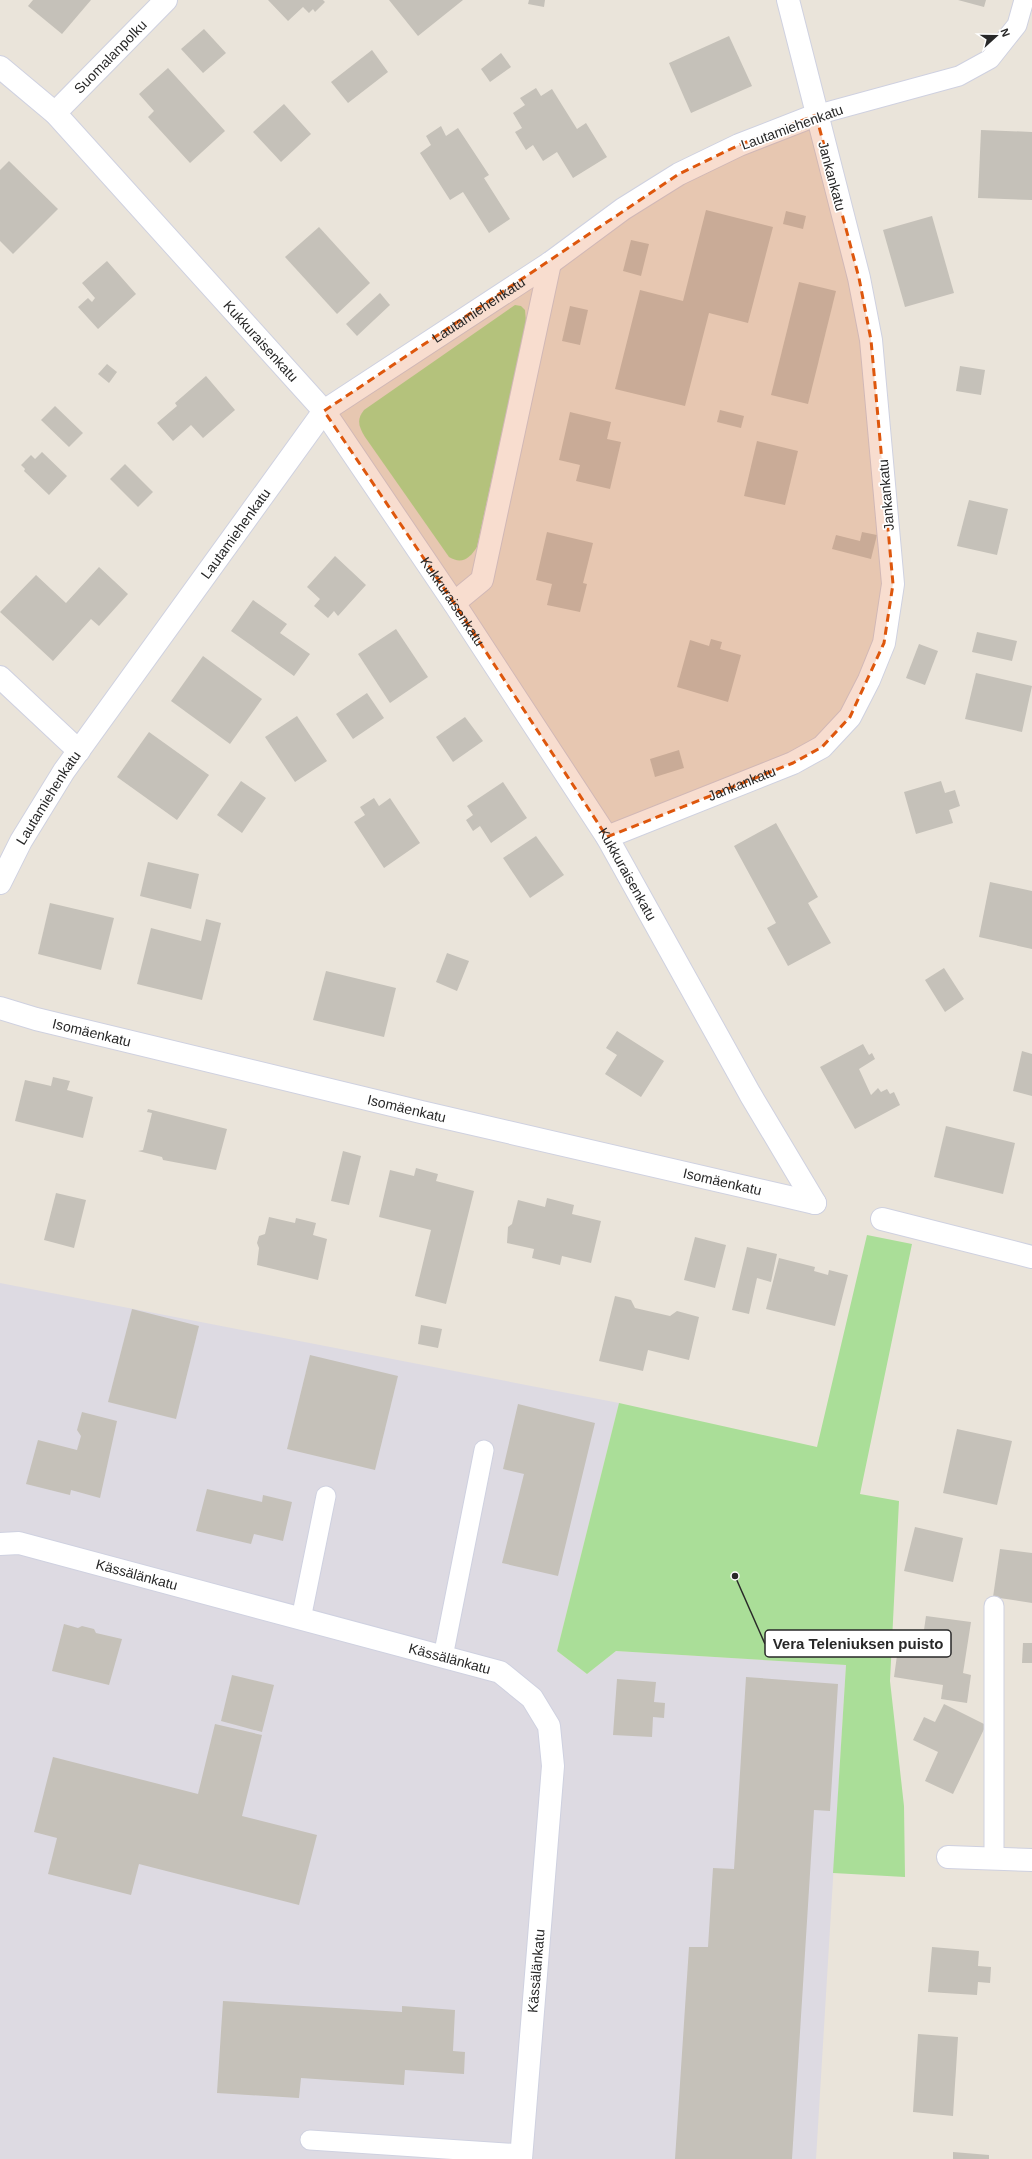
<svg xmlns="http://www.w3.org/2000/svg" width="1032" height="2159" font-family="Helvetica,sans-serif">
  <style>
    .industrial { fill: #dddae2 }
    .green { fill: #aade98 }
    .building { fill: #c5c1b9 }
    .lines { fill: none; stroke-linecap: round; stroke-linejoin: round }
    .lane-casing { stroke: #cfd1e0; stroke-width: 21 }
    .street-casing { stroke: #cfd1e0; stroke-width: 24 }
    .lane { stroke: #fff; stroke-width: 19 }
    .street { stroke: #fff; stroke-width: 22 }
    .marked { fill: #de570d; fill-opacity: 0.2; stroke: #de570d; stroke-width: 3; stroke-dasharray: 8 5; stroke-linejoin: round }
    .labels { text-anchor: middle; stroke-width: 3.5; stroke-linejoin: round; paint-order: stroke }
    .street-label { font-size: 14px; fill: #282828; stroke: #fff }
    .leader { fill: none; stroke: #282828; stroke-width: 1.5 }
    .callout-dot { fill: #282828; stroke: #fff; stroke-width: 1.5 }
    .callout { fill: #fff; stroke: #282828; stroke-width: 1.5 }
    .callout-label { font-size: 15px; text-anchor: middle; font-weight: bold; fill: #282828 }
  </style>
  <rect width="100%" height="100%" fill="#eae4da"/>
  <polygon class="industrial" points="0,1283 619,1403 557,1651 587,1674 616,1651 846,1665 816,2159 0,2159"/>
  <g class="green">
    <path d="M 515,305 L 521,306 L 525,310 L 526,322 L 477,547 C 470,558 462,565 449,557 L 365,437 C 359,427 356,420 364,410 Z"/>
    <polygon points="867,1235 912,1244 860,1494 899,1501 890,1681 904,1806 905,1877 833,1873 846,1665 616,1651 587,1674 557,1651 619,1403 817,1447"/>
  </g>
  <g class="building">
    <polygon points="33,0 91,0 62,34 28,6"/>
    <polygon points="268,0 323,0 325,2 315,12 313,9 309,13 303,7 288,21"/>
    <polygon points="389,0 463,0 418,36"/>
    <polygon points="529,0 545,0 544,7 528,4"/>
    <polygon points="958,0 986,0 984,7"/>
    <polygon points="204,29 226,53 203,73 181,49"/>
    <polygon points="729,36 752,86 691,113 669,63"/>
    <polygon points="372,50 388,72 348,103 331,82"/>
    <polygon points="501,53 511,67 490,82 481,69"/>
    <polygon points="168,68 225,131 190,163 148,117 154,111 139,94"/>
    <polygon points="536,88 541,96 552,89 577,129 586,123 607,157 573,178 557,152 543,161 533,145 526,150 515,132 522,128 513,113 525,105 520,98"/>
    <polygon points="284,104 311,134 281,162 253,132"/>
    <polygon points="441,126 446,136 458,128 489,175 484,178 510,219 489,233 463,192 450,200 420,153 431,145 426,136"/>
    <polygon points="981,130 1032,132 1032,200 978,198"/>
    <polygon points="9,161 58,209 13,254 0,241 0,170"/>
    <polygon points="706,210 773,227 748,323 709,313 685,406 615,389 640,290 683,301"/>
    <polygon points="786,211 806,216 803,229 783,224"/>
    <polygon points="932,216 954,293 905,307 883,230"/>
    <polygon points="319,227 370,283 337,314 285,257"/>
    <polygon points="631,240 649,244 641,276 623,271"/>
    <polygon points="107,261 136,294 98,329 78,307 88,298 92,302 95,298 82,283"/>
    <polygon points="799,282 836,291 808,404 771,395"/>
    <polygon points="380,293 390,305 357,336 346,324"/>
    <polygon points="570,306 588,310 580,345 562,341"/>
    <polygon points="107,364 117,372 109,383 98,374"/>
    <polygon points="960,366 985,370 981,395 956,391"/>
    <polygon points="206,376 235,410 203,438 191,425 173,441 157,423 177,406 175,403"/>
    <polygon points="55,406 83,433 69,447 41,420"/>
    <polygon points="720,410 744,416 741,428 717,422"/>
    <polygon points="570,412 611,422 607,439 621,442 610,489 576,481 580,465 559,460"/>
    <polygon points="757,441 798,451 785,505 744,496"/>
    <polygon points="42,452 67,476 49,495 24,471 25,469 21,465 31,455 35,459"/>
    <polygon points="125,464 153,492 138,507 110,479"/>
    <polygon points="969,500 1008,509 997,555 957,546"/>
    <polygon points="547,532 593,543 583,583 587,584 580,612 547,605 552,584 536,580"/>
    <polygon points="862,532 877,535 871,559 832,549 836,535 860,541"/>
    <polygon points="335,556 366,585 338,616 334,611 328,618 314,606 320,599 307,587"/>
    <polygon points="99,567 128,594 99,626 91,619 53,661 0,612 36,575 66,603"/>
    <polygon points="253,600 287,624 280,633 310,654 294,676 231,631"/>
    <polygon points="396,629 428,677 390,703 358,654"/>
    <polygon points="977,632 1017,641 1012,661 972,652"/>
    <polygon points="711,639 722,642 720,649 741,655 728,702 677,687 690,640 709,646"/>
    <polygon points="919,644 938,651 925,685 906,678"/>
    <polygon points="203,656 262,699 230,744 171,701"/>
    <polygon points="976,673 1032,686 1022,732 965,719"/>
    <polygon points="367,693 384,718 353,739 336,714"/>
    <polygon points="297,716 327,761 295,782 265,737"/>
    <polygon points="465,717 483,741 453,762 436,737"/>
    <polygon points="149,732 209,775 177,820 117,777"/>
    <polygon points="679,750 684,768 655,777 650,759"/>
    <polygon points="241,781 266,798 242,833 217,815"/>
    <polygon points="941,781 945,793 955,790 960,806 949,810 953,823 916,834 904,792"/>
    <polygon points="503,782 527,818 491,843 480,826 473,831 466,820 473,815 467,806"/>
    <polygon points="374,798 379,806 390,798 420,843 384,868 354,822 365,815 360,807"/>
    <polygon points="776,823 818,897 808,903 831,943 788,966 767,928 776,923 734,846"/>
    <polygon points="536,836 564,875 530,898 503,858"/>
    <polygon points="148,862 199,874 191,909 140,896"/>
    <polygon points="990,882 1032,891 1032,949 979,937"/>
    <polygon points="50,903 114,918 101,970 38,954"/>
    <polygon points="206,919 221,923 202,1000 137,984 151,928 201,941"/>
    <polygon points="447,953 469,961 457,991 436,982"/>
    <polygon points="944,968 964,999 945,1012 925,980"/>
    <polygon points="326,971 396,988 384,1037 313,1020"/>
    <polygon points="617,1031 664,1061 641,1097 605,1074 617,1055 606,1048"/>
    <polygon points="863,1044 869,1055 872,1053 875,1059 859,1069 871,1095 878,1088 881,1092 887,1089 890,1094 894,1092 900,1105 855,1129 820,1067"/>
    <polygon points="1022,1051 1032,1054 1032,1096 1013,1091"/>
    <polygon points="53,1077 70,1081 67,1090 93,1097 83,1138 15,1121 25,1080 51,1086"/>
    <polygon points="148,1109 227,1129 216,1170 163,1160 162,1157 138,1151 143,1150 152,1113 147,1112"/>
    <polygon points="946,1126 1015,1143 1003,1194 934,1177"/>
    <polygon points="343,1151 361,1156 349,1205 331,1201"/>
    <polygon points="416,1168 438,1174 436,1181 474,1191 446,1304 415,1296 431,1230 379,1217 390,1170 414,1176"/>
    <polygon points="56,1193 86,1200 74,1248 44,1240"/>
    <polygon points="547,1198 574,1205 572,1214 601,1221 591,1263 562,1256 560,1265 532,1258 534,1249 507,1243 508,1227 512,1224 518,1200 545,1207"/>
    <polygon points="269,1217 295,1223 296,1218 316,1223 313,1235 327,1239 318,1280 257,1265 259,1248 257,1243 259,1236 265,1234"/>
    <polygon points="695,1237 726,1245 715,1288 684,1280"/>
    <polygon points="747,1247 777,1254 771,1282 757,1278 749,1314 732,1310"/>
    <polygon points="779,1258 815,1267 814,1271 828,1275 829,1270 848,1275 835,1326 766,1309"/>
    <polygon points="615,1296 631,1300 635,1308 670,1316 677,1311 699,1317 689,1360 648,1350 643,1371 599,1361"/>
    <polygon points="132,1309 199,1326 176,1419 108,1402"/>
    <polygon points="421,1325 442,1329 438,1348 418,1344"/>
    <polygon points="310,1355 398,1376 375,1470 287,1449"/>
    <polygon points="518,1404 595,1423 558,1576 502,1563 524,1474 503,1469"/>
    <polygon points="82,1412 117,1421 100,1498 71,1490 70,1495 26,1484 38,1440 77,1450 81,1436 77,1430"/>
    <polygon points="957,1429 1012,1441 997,1505 943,1493"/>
    <polygon points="207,1489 262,1502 263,1495 292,1502 283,1541 254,1534 251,1544 196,1531"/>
    <polygon points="915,1527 963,1538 953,1582 904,1571"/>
    <polygon points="1000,1549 1032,1553 1032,1603 993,1597"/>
    <polygon points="926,1616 971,1622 963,1673 971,1675 967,1703 941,1699 943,1685 894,1677 900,1634 923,1637"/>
    <polygon points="64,1624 78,1628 82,1626 94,1629 96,1633 122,1639 109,1685 52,1671"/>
    <polygon points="1023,1643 1032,1643 1032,1663 1022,1663"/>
    <polygon points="232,1675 274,1685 262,1732 221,1721"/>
    <polygon points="746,1677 838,1684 830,1811 814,1810 792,2159 675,2159 689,1947 708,1947 713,1868 734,1869"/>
    <polygon points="617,1679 656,1682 654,1702 665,1703 664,1718 653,1717 652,1737 613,1735"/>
    <polygon points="944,1704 986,1725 953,1794 925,1781 938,1752 913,1740 924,1717 935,1722"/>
    <polygon points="215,1724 262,1735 242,1816 317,1835 299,1905 139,1864 131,1895 48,1874 57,1838 34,1832 53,1757 198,1794"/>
    <polygon points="932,1947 979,1951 978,1966 991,1967 990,1983 978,1982 977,1995 928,1992"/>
    <polygon points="223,2001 402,2012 402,2006 455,2010 453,2051 465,2052 464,2074 405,2070 404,2085 301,2078 299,2098 217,2093"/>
    <polygon points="918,2034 958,2037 953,2116 913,2112"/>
    <polygon points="953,2152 989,2155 989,2159 953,2159"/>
  </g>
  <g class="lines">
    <g class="lane-casing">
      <g id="lane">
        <polyline points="816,115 959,76 990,59 1017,25 1024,0"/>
        <polyline points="994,1606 994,1859"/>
        <polyline points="301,1619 326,1496"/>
        <polyline points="443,1657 484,1450"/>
        <polyline points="310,2140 521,2154"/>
      </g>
    </g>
    <g class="street-casing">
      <g id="street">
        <path id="s1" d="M 0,67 L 55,113 L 324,411 L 454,603 L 607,837 L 750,1094 L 815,1203"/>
        <path id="s2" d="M 55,113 L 166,0"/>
        <polyline points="454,603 482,580 550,263"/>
        <polyline points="0,677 79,751"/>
        <path id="s3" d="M 607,837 L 793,763 L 822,747 L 850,717 L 869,680 L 884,643 L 893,584 L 871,340 L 859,278 L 788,0"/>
        <path id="s4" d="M 0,883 L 21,841 L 64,771 L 324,411 L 550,263 L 623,209 L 679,174 L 739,145 L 816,115"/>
        <path id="s5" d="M 0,1008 L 36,1019 L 421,1112 L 815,1203"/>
        <polyline points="882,1219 1032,1257"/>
        <path id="s6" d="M 0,1544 L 19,1543 L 500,1672 L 532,1698 L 549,1726 L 553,1766 L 521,2159"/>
        <polyline points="948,1857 1032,1860"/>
      </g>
    </g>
    <use href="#lane" class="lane"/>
    <use href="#street" class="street"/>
  </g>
  <path class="marked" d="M 816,115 L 859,278 L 871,340 L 893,584 L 884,643 L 850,717 L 822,747 L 793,763 L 607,837 L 454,603 L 324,411 L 679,174 L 739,145 Z"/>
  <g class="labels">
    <g class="street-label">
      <text dy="5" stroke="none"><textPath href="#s2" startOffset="79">Suomalanpolku</textPath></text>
      <text transform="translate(792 127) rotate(-20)" y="5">Lautamiehenkatu</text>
      <text transform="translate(832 176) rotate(75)" y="5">Jankankatu</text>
      <text dy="5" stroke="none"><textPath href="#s4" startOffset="758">Lautamiehenkatu</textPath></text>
      <text dy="5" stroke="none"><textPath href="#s1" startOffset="379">Kukkuraisenkatu</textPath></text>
      <text transform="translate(886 495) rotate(-95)" y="5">Jankankatu</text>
      <text dy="5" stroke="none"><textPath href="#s4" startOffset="422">Lautamiehenkatu</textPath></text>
      <text dy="5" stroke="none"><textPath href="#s1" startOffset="703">Kukkuraisenkatu</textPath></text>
      <text dy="5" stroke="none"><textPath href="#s3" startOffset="145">Jankankatu</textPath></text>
      <text dy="5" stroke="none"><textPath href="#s4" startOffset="98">Lautamiehenkatu</textPath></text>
      <text dy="5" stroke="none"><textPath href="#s1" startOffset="1027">Kukkuraisenkatu</textPath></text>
      <text dy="5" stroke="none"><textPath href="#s5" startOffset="95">Isomäenkatu</textPath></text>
      <text dy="5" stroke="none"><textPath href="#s5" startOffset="419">Isomäenkatu</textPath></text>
      <text dy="5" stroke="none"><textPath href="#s5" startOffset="743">Isomäenkatu</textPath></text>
      <text dy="5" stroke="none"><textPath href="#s6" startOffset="141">Kässälänkatu</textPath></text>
      <text dy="5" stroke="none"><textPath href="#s6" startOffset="465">Kässälänkatu</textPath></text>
      <text transform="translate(536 1971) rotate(-85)" y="5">Kässälänkatu</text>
    </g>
  </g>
  <path class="leader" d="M735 1576L765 1644"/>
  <circle class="callout-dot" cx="735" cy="1576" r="4"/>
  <rect class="callout" x="765" y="1630" width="186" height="27" rx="4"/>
  <g class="callout-label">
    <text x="858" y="1649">Vera Teleniuksen puisto</text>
  </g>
  <g transform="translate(996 36) rotate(69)" stroke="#ffffff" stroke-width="3" paint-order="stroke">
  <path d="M0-3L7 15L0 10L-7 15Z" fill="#282828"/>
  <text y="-6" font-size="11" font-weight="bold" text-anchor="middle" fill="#282828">N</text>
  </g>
</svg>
